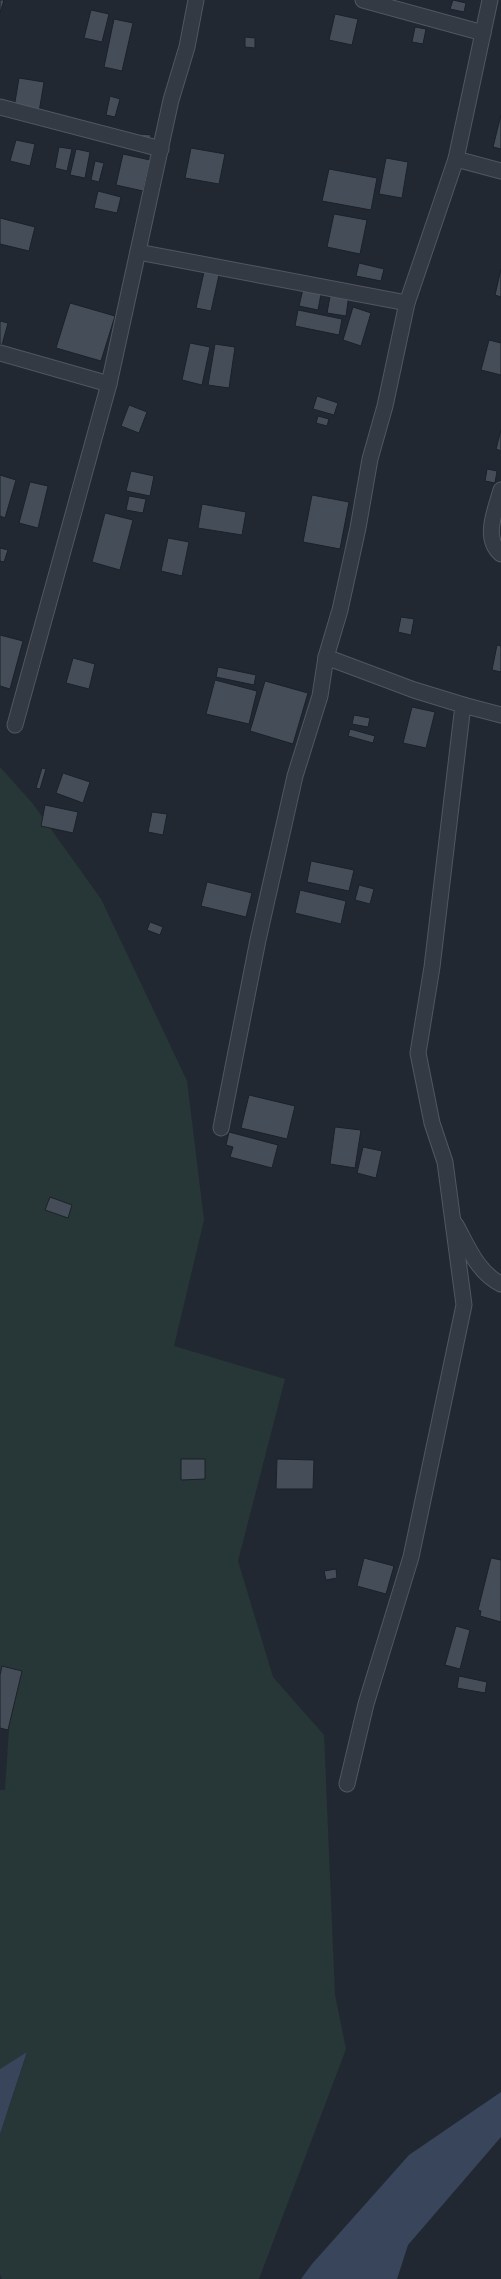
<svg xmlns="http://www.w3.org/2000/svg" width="501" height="2279" font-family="'Public Sans',sans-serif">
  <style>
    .green { fill: #273737 }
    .water { fill: #38455a }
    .building { fill: #454d59; stroke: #1c2129 }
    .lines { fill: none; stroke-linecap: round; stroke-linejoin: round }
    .minor-casing { stroke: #515761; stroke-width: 17 }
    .minor { stroke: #343a43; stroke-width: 15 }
  </style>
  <rect width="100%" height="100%" fill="#212832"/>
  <polygon class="green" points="0,767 33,804 101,899 187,1081 204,1220 174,1346 285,1379 238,1561 273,1677 324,1735 335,1995 346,2049 259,2279 2,2279 0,2274 0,2134 27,2053 0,2069 0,1790 5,1790 11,1698 0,1686"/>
  <g class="water">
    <polygon points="27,2052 0,2134 0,2069"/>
    <polygon points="501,2092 501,2137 408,2245 397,2279 301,2279 312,2264 409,2155"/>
  </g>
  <g class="building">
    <polygon points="0,0 4,0 0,13"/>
    <polygon points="453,0 466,3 464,12 450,9"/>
    <polygon points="91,10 109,14 102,42 84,38"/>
    <polygon points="335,14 358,19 352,45 329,40"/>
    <polygon points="114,19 133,23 122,71 104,67"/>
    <polygon points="415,27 426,29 423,44 412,42"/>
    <polygon points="245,37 255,38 255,48 245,47"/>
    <polygon points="19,78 44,82 39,112 14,108"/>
    <polygon points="110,96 120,99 115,117 106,115"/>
    <polygon points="501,115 501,149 493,147"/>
    <polygon points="142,134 151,135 150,142 141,140"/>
    <polygon points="16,140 35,144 30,166 10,161"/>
    <polygon points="59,147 72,149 67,171 55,168"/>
    <polygon points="191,148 225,154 219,184 185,178"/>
    <polygon points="76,149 90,152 85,178 70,175"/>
    <polygon points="123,154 150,160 143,191 116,185"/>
    <polygon points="386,158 408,162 402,198 379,194"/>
    <polygon points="95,161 104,163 99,182 91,180"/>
    <polygon points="329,169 377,178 371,210 322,201"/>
    <polygon points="98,191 121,197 117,213 94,208"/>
    <polygon points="334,214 367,220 360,254 327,247"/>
    <polygon points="0,218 35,227 29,251 0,244"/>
    <polygon points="359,263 384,269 381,281 356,276"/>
    <polygon points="501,269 501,297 495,295"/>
    <polygon points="204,272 219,275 211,311 196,308"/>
    <polygon points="304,285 322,289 318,310 299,306"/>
    <polygon points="331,291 349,294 346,316 327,313"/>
    <polygon points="70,303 115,316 101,361 56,348"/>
    <polygon points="353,307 371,313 361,346 343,340"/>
    <polygon points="298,310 342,319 339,335 295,326"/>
    <polygon points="0,321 8,323 2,345 0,344"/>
    <polygon points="489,340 501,343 501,375 481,370"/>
    <polygon points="190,343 210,347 202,385 182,380"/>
    <polygon points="215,344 235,347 229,388 208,385"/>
    <polygon points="317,396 338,403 334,415 313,409"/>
    <polygon points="129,405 147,412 139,433 121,426"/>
    <polygon points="318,416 329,419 327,426 316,423"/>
    <polygon points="501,430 501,451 496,449"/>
    <polygon points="487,469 497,471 495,483 485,481"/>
    <polygon points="131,471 154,476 150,496 126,491"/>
    <polygon points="0,475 16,480 5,518 0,516"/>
    <polygon points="30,482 48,486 38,528 19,523"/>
    <polygon points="312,495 349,502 340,549 303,542"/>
    <polygon points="129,496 146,499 143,513 126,510"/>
    <polygon points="202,504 246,512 242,535 198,528"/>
    <polygon points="105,513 133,520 120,570 92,562"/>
    <polygon points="168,538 189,542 182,576 161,571"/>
    <polygon points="0,548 8,550 4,562 0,561"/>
    <polygon points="401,617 414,619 411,635 398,632"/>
    <polygon points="0,635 23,641 10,689 0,686"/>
    <polygon points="497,645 501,646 501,672 492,670"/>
    <polygon points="73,658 95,664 89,689 66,683"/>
    <polygon points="218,667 256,675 254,685 216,677"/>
    <polygon points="215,680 257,691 249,724 206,714"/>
    <polygon points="265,681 308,693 293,744 250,731"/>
    <polygon points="412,707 435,712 426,748 403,743"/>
    <polygon points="354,715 370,718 368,727 352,724"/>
    <polygon points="350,729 375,736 373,743 348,736"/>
    <polygon points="42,768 46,769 40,789 36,788"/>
    <polygon points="63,773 90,782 83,803 56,793"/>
    <polygon points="45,805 78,812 73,833 41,826"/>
    <polygon points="152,812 167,814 163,835 148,832"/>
    <polygon points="311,861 354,870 349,891 307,882"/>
    <polygon points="207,882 252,893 246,917 201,906"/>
    <polygon points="359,885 374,889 370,904 355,900"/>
    <polygon points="300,890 346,901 341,924 295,913"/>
    <polygon points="150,922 163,927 160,935 147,930"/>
    <polygon points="249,1095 295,1106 287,1139 241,1128"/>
    <polygon points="335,1127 361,1130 355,1168 330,1164"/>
    <polygon points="229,1132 278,1145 272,1168 230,1157 233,1147 226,1145"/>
    <polygon points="363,1147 382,1151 376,1178 357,1173"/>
    <polygon points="50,1197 72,1205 68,1218 45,1210"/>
    <polygon points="181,1459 205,1459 205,1479 181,1480"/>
    <polygon points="277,1459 314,1460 313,1489 276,1489"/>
    <polygon points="364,1558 394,1566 386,1594 357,1586"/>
    <polygon points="491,1558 501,1560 501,1622 480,1616 481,1611 478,1610"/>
    <polygon points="336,1569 337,1578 326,1580 324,1571"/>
    <polygon points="456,1626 470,1630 460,1669 445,1665"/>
    <polygon points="2,1666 22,1671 8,1730 0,1728 0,1675"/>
    <polygon points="459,1676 487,1682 485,1693 457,1688"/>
  </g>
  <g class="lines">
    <g class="minor-casing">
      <g id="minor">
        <polyline points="363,0 483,33"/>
        <polyline points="0,107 161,149"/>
        <polyline points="456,159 501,171"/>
        <polyline points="138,252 407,303"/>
        <polyline points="0,353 109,384"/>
        <path d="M 501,490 C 496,509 482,538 501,554"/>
        <polyline points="326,657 414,690 463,705 432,967 418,1053 432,1123 445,1162 464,1305 411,1557 366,1704 347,1784"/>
        <polyline points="463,705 501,715"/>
        <polyline points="15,725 109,384 171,100 187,47 196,0"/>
        <polyline points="221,1128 258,940 295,776 320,696 326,657 340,610 358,528 370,459 385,406 407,303 456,159 490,0"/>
        <path d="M 456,1225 C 468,1247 478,1273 501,1284"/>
      </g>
    </g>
    <use href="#minor" class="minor"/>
  </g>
</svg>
